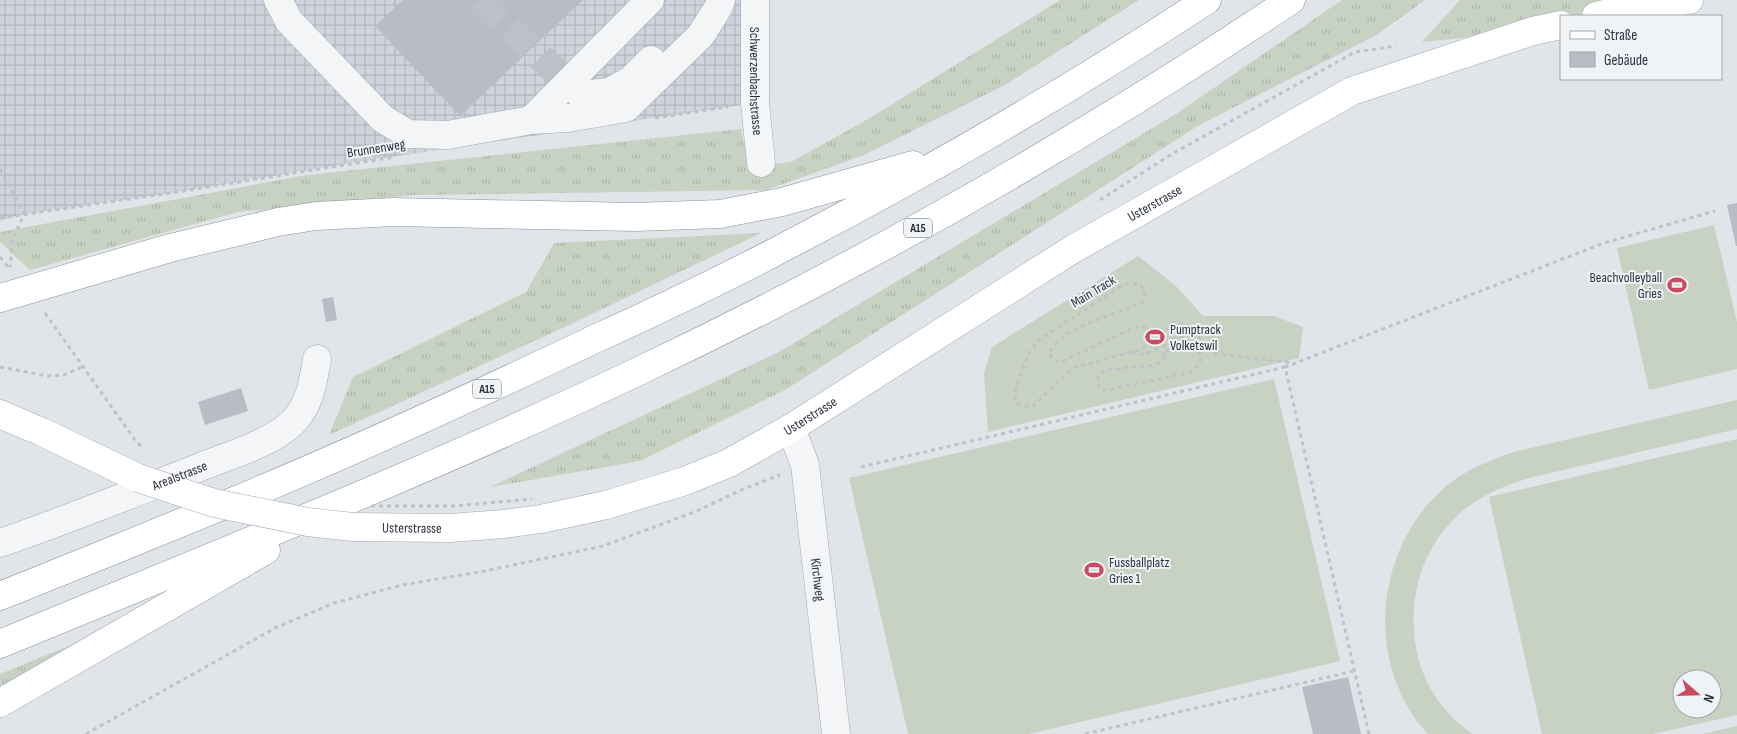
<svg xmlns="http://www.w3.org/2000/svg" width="1737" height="734" font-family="'Sofia Sans Condensed',sans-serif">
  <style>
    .industrial { fill: url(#industrial-grid) }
    .grass { fill: url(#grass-tufts) }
    .garden { fill: #c7d2c2; fill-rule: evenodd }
    .building { fill: #b8bdc5 }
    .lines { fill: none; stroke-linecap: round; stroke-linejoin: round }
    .minor-tunnel { stroke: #bcc0c7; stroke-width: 28; stroke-dasharray: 28 14; stroke-linecap: butt }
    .minor-casing { stroke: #a6abb3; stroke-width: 29 }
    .major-casing { stroke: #a0a9b4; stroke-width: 29 }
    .highway-casing { stroke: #89929f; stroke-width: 29 }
    .path { stroke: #bfc2c7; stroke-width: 3; stroke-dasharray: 4 4; stroke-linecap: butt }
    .minor { stroke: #f3f5f7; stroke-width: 28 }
    .major { stroke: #fff; stroke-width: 28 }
    .highway { stroke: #fff; stroke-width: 28 }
    .major-bridge-casing { stroke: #a0a9b4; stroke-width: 29; stroke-linecap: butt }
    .path-bridge { stroke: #bfc2c7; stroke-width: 3; stroke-dasharray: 4 4; stroke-linecap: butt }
    .major-bridge { stroke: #fff; stroke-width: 28 }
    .labels { text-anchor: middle; stroke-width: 4; stroke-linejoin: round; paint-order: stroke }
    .shield { fill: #f0f3f6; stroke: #656c76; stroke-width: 1 }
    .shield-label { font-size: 12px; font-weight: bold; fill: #2a323f }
    .street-label { font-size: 14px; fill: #2a323f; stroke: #f0f3f6 }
    .poi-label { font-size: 14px; fill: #2a323f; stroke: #f0f3f6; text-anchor: start }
  </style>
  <defs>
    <pattern id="industrial-grid" width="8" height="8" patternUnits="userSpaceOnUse" patternTransform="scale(1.25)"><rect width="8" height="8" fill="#cfd3db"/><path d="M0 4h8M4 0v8" fill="none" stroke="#b2b6bd"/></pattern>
    <pattern id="grass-tufts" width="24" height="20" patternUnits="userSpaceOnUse" patternTransform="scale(1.25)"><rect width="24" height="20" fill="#c7d2c2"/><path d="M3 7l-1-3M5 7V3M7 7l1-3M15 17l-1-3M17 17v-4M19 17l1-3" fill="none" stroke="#abb5a8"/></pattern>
  </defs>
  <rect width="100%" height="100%" fill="#e1e4e9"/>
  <polygon class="industrial" points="0,0 755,0 755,103 357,162 171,193 24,214 0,221"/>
  <g class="grass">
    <polygon points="1060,0 1139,0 1005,85 862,156 766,190 413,195 238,212 30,270 0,242 0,232 307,175 741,129 749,167 791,162 870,118"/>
    <polygon points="1342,0 1425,0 1375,36 1201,124 785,390 640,461 490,487 779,352 1176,114"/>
    <polygon points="1460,0 1689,0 1596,16 1561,16 1533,31 1422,42"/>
    <polygon points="761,233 569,325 329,435 353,377 526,292 554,243"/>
    <polygon points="86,639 0,690 0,674"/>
  </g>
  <g class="garden">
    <polygon points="1714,225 1737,322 1737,369 1649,390 1617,248"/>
    <polygon points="1138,256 1176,286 1203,316 1274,316 1303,327 1299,358 988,432 984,373 992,347"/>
    <polygon points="1274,379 1340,661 1029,734 908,734 849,478"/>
    <path d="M 1737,400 L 1737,429 L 1529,478 C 1500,487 1472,499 1451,522 C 1407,568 1401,647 1437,699 C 1447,713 1459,724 1472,734 L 1428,734 C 1361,662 1375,539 1454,480 C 1472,467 1492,460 1513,452 Z"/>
    <path d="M 1737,439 L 1737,715 L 1653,734 L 1542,734 L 1489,497 ZM 1682,679 L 1712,679 L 1712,709 L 1682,709 Z"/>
    <polygon points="1737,726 1737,734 1703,734"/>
  </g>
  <g class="building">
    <polygon points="403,0 583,0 460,116 375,26"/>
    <polygon points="1737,203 1737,246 1736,246 1727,205"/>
    <polygon points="333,297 337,320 326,322 322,299"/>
    <polygon points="241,388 248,411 205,425 198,402"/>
    <polygon points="1348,677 1361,734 1313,734 1302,687"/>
  </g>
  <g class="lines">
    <polyline class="minor-tunnel" points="479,0 581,95"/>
    <g class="minor-casing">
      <g id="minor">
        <polyline points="278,0 289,21 383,119 408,134 448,135 531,120 568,118 626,108 701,35 718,8 721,0"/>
        <path id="s1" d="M 755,0 L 755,103 L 761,163"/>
        <polyline points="581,95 609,92 631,80 651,60"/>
        <polyline points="531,120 650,0"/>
        <path id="s2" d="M 791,428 L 805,465 L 836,734"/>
        <path id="s3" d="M 0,543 C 67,520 132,494 198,468 C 227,456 271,444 293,422 C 310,405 313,382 317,359"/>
      </g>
    </g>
    <g class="major-casing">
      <g id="major">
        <polyline points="1596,16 1625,9 1689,0"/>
        <polyline points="0,414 42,432 138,478"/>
        <path id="s4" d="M 353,527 L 450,528 L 504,524 L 541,519 L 606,505 L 685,481 L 729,463 L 791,428 L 1073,249 L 1352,91 L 1533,31 L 1561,25"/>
      </g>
    </g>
    <g class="highway-casing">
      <g id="highway">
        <polyline points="0,298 170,248 278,222 316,216 393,212 635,217 720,214 782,202 913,165"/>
        <path d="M 0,596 C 80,564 159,532 239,499 C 359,449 479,394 597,338 C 663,308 728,277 792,243 C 934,169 1073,88 1207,0"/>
        <path d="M 0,644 C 215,555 431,470 641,370 C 868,262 1083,139 1291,0"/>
        <polyline points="0,703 266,550"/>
      </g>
    </g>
    <g class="path">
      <polyline points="655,118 728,107"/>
      <polyline points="0,169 24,214 13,239 10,267"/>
      <polyline points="1100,200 1172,154 1355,52 1396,46"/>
      <polyline points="0,218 171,193 394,157"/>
      <polyline points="0,257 9,268"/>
      <path d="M 1133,283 L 1140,285 L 1145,292 L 1142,302 C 1114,317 1065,324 1049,353 L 1053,360 L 1061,362 L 1133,328 L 1142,326 C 1150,330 1151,335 1149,343 L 1139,350 L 1073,368 L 1033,406 L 1024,407 L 1018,404 L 1015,396 L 1016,388 L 1028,355 L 1040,339 L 1123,285 Z"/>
      <polyline points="45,313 135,440 144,449"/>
      <path d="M 1179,337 C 1186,338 1188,340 1193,345 C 1203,356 1204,362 1191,372 L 1108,390 L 1101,389 L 1097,381 L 1099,375 L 1105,370 L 1155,365 L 1164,359 L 1171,340 Z"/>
      <polyline points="1132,352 1144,355 1156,349 1166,330 1176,321 1188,325 1212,353 1293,363"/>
      <polyline points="1164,356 1165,339 1175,329 1176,321"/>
      <polyline points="0,367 48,376 64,375 82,367"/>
      <polyline points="861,467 1285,367"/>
      <polyline points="86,734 277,627 334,603 402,585 485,571 603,546 697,511 741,490 780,475"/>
      <polyline points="1085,734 1354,671"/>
      <polyline points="1369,734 1285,367 1604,243 1715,211"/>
    </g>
    <use href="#minor" class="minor"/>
    <use href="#major" class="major"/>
    <use href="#highway" class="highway"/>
    <g class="major-bridge-casing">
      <polyline id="major-bridge" points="138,478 214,503 308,522 353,527"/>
    </g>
    <polyline class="path-bridge" points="371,506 453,506 532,499"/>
    <use href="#major-bridge" class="major-bridge"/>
  </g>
  <defs>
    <g id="stadium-bare" transform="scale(1.5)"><path d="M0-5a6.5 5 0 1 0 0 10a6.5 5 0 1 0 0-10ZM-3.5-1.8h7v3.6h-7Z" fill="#c84b62" stroke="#f0f3f6" stroke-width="2.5" paint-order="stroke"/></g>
  </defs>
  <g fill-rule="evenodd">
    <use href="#stadium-bare" x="1677" y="285"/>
    <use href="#stadium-bare" x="1155" y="337"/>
    <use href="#stadium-bare" x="1094" y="570"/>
  </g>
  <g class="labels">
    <g class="shield">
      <rect x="904" y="218.5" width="28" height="19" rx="4"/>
      <rect x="473" y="379.5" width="28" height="19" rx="4"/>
    </g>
    <g class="shield-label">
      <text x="918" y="232">A15</text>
      <text x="487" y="393">A15</text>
    </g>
    <g class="street-label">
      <text dy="5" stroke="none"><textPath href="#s1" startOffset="81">Schwerzenbachstrasse</textPath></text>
      <text transform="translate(376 148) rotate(-9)" y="5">Brunnenweg</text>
      <text dy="5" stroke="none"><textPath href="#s4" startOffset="884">Usterstrasse</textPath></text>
      <text transform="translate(1093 291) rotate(-31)" y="5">Main Track</text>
      <text dy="5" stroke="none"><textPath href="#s4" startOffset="479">Usterstrasse</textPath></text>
      <text dy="5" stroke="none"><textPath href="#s3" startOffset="192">Arealstrasse</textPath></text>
      <text dy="5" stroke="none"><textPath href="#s4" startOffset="59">Usterstrasse</textPath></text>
      <text dy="5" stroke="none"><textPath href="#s2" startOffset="155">Kirchweg</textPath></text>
    </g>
    <g class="poi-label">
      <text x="1662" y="282" text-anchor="end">Beachvolleyball<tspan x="1662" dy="16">Gries</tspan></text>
      <text x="1170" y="334">Pumptrack<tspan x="1170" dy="16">Volketswil</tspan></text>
      <text x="1109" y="567">Fussballplatz<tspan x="1109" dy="16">Gries 1</tspan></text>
    </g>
  </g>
  <rect x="1560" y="15" width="162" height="65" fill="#f0f3f6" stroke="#a1a6ad"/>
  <rect x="1570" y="31" width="25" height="8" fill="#ffffff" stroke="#a1a6ad"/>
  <text x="1604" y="40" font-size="15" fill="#2a323f">Straße</text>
  <rect x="1570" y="52" width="25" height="15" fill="#b8bdc5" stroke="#a1a6ad"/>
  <text x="1604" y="65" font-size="15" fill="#2a323f">Gebäude</text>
  <g transform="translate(1697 694) rotate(110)"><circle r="24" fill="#f0f3f6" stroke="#a1a6ad"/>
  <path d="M0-4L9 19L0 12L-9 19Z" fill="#c84b62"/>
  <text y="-8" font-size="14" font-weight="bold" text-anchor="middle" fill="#2a323f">N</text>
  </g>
</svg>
